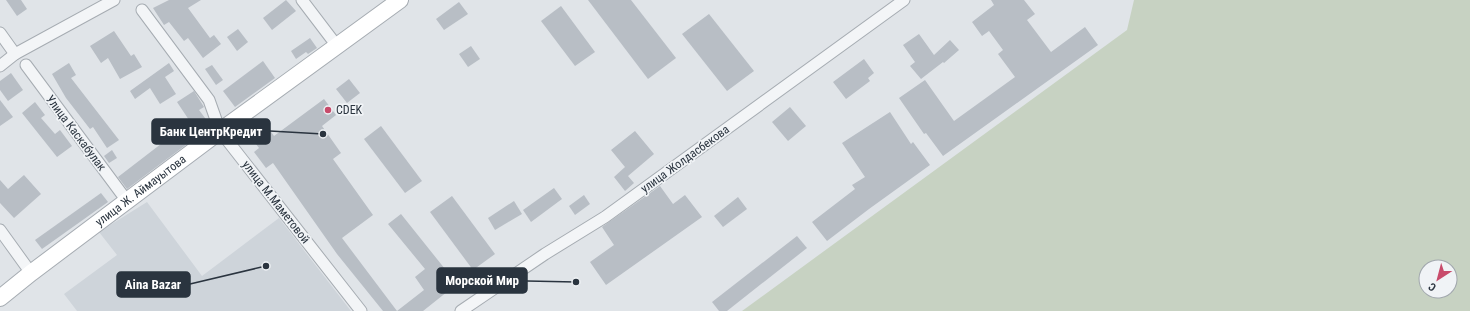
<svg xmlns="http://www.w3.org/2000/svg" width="1470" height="311" font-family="'Roboto Condensed',sans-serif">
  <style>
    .built { fill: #ced4da }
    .green { fill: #c7d2c2; fill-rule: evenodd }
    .building { fill: #b8bec5 }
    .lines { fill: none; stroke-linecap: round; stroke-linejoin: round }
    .street-casing { stroke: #a6acb2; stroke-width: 13 }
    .secondary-casing { stroke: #a6acb2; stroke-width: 18 }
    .street { stroke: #f3f5f7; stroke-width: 11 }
    .secondary { stroke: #fff; stroke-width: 16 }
    .poi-dot { fill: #c84b6b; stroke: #f0f3f6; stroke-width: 1.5 }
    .labels { text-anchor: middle; stroke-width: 3.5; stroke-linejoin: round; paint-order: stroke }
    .poi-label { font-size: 12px; fill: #2a343f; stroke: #f0f3f6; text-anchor: start }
    .street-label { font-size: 12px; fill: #2a343f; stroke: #f0f3f6 }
    .leader { fill: none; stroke: #2a343f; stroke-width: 1.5 }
    .callout-dot { fill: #2a343f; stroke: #f0f3f6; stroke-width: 1.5 }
    .callout { fill: #2a343f; stroke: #2a343f; stroke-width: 1.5 }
    .callout-label { font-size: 13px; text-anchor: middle; font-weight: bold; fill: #fff }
  </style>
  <rect width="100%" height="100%" fill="#e0e4e8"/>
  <polygon class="built" points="147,202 202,276 279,218 351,311 77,311 64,294 117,255 99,232"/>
  <path class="green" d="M 1134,0 L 1470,0 L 1470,311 L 742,311 L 1127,30 ZM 1426,267 L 1450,267 L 1450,291 L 1426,291 Z"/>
  <g class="building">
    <polygon points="6,0 21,0 27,9 17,16"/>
    <polygon points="169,0 201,0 188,8 210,38 214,35 221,44 203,58 188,38 184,41 169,22 164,25 153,8"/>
    <polygon points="286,0 296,11 272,30 263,18"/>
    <polygon points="588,0 631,0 676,58 648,79"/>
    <polygon points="991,0 1024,0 1035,14 1027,20 1051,52 1085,27 1098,45 943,156 926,133 924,134 899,98 925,80 954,121 1015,77 998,54 1003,50 989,31 982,36 972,22 994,5"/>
    <polygon points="459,2 468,14 444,30 436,19"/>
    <polygon points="561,6 595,52 575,66 541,21"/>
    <polygon points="709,14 754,71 727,91 682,34"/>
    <polygon points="238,29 248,42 237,51 227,37"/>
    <polygon points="114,31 131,56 134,54 142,67 120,79 108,58 101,63 90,46"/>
    <polygon points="919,34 934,55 950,40 959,50 944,63 943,62 921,79 910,66 915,62 903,45"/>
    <polygon points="310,38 317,48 308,54 306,52 296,59 291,51"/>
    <polygon points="471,46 480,59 468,67 459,54"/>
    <polygon points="864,59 874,73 868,78 870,81 846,99 833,82"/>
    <polygon points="263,61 275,78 235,107 223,91"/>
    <polygon points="69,63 76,75 71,78 119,140 107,148 93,127 90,129 66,98 52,74"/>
    <polygon points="169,63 174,71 165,77 176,94 160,104 150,88 135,99 130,91"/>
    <polygon points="212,65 223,80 216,85 205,69"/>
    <polygon points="11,73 23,90 8,101 0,90 0,81"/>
    <polygon points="349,79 360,93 347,103 336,89"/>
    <polygon points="194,91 204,107 199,110 211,126 127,189 118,177 170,137 167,133 173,128 182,139 195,129 177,102"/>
    <polygon points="324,99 336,115 322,126 341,153 333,159 373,215 342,238 397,311 383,311 337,254 273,163 266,168 254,152 259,148 249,135 265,123 274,136"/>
    <polygon points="0,100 13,117 0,126"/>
    <polygon points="35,102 45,115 41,118 55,134 60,130 72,146 57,157 22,113"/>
    <polygon points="790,107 806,126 788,141 772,122"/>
    <polygon points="890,112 911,144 913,142 930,165 869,209 827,241 812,222 855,189 852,185 865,177 842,143"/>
    <polygon points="381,126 422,181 405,193 364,139"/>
    <polygon points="635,131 654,154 628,176 634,183 625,191 614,177 625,167 611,150"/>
    <polygon points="112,150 117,158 109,163 104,156"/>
    <polygon points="24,175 41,194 14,218 0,203 0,180 8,189"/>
    <polygon points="660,186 673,204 685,195 702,217 606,285 590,262 614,245 602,227"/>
    <polygon points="554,188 562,199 531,222 523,210"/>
    <polygon points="101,193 108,202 42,249 35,240"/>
    <polygon points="584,195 590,204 575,215 569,206"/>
    <polygon points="452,196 495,254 473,270 430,212"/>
    <polygon points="738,197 747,209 723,227 714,216"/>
    <polygon points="514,201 522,214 495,230 488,218"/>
    <polygon points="401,214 457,284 423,311 397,311 424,290 415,277 425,269 388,224"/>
    <polygon points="797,236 807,248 727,311 719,311 712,302"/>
  </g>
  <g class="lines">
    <g class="street-casing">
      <g id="street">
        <polyline points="302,0 337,46"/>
        <polyline points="142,10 209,100 220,131 361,311"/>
        <polyline points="0,33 15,54"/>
        <polyline points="26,65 127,201"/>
        <polyline points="0,66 15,54 114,0"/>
        <polyline points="0,230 31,273"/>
        <polyline points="461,311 545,254 605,217 904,0"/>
      </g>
    </g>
    <g class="secondary-casing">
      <g id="secondary">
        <path id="s1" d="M 0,298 L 31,273 L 220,131 L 400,0"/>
      </g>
    </g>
    <use href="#street" class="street"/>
    <use href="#secondary" class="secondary"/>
  </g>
  <circle class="poi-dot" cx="328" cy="110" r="4"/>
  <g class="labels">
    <g class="poi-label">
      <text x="336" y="114">CDEK</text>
    </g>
    <g class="street-label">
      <text transform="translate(76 133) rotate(53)" y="4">Улица Каскабулак</text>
      <text transform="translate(685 159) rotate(-36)" y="4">улица Жолдасбекова</text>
      <text dy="4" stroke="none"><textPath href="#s1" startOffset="177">улица Ж. Аймауытова</textPath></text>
      <text transform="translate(276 202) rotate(52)" y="4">улица М.Маметовой</text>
    </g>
  </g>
  <path class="leader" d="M323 134L270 131M576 282L527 281M266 266L190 284"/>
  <g class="callout-dot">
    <circle cx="323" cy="134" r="4"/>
    <circle cx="576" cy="282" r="4"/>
    <circle cx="266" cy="266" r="4"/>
  </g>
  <g class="callout">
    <rect x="152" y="119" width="118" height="25" rx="4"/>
    <rect x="437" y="268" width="90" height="25" rx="4"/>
    <rect x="117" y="272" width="73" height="25" rx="4"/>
  </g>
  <g class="callout-label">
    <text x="211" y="136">Банк ЦентрКредит</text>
    <text x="482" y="285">Морской Мир</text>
    <text x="153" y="289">Aina Bazar</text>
  </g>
  <g transform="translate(1438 279) rotate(216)"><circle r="19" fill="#f0f3f6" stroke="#a1a7ad"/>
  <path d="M0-3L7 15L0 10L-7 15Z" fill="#c84b6b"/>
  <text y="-6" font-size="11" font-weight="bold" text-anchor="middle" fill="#2a343f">С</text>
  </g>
</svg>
